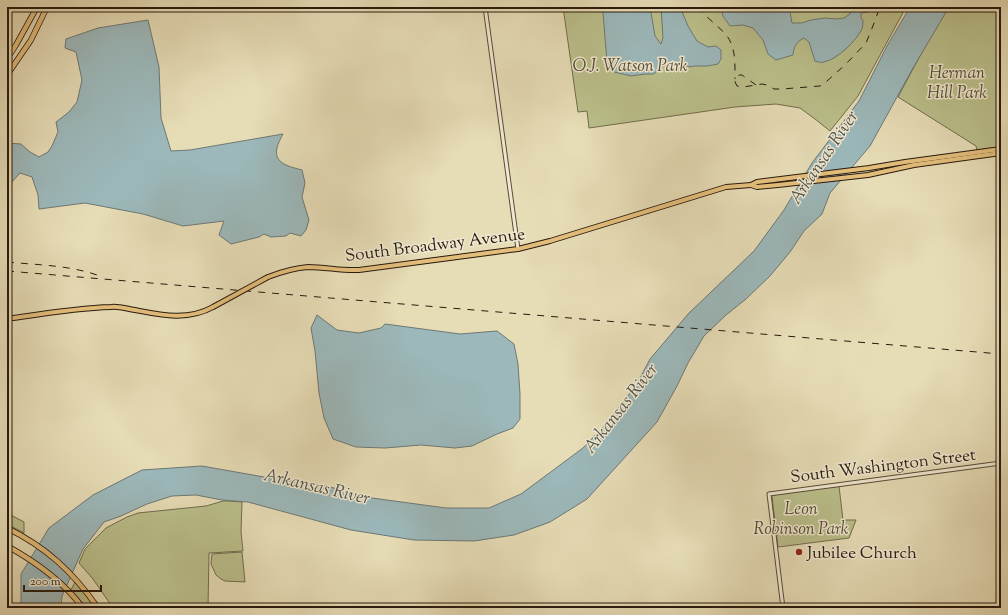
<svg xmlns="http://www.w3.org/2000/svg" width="1008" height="615" font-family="'Sorts Mill Goudy',serif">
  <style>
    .green { fill: #babf8b; stroke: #716c4c }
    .water { fill: #9cb8ba; stroke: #6e7875 }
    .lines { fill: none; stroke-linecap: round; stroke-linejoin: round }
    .tertiary-casing { stroke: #584a37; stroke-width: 5 }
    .primary-casing { stroke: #28190d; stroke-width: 6 }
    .motorway-casing { stroke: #28190d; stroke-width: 6 }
    .tertiary { stroke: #efe8d0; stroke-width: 3 }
    .primary { stroke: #e3be7b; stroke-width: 4 }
    .motorway { stroke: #e3be7b; stroke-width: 4.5 }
    .rail { stroke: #28190d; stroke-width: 1; stroke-dasharray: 7 7; stroke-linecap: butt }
    .primary-bridge-casing { stroke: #28190d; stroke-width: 6; stroke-linecap: butt }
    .primary-bridge { stroke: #e3be7b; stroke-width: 4 }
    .poi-dot { fill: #8f2418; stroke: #efe8d0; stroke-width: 1.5 }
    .labels { text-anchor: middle; stroke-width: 3; stroke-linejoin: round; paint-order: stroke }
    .park-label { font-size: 17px; font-style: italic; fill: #544b33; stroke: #efe8d0 }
    .street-label { font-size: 17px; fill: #28190d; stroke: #efe8d0 }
    .poi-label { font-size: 17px; fill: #28190d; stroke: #efe8d0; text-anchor: start }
    .water-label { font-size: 18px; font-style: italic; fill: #51514a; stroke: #efe8d0 }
  </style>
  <rect width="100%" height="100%" fill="#e6dcb6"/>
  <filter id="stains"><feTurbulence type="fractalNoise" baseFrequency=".005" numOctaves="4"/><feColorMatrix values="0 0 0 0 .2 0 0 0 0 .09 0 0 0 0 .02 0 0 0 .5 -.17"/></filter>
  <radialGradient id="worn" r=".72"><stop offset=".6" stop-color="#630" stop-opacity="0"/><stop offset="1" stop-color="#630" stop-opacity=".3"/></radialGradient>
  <g class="green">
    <polygon points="563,7 906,7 858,96 830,131 815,119 800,108 776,104 735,107 589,128 587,111 578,112"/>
    <polygon points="946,7 1001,7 1001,147 977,150 976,146 898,97"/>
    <polygon points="839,486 843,520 856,520 849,538 778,547 772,496 773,494"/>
    <polygon points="223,501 229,501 242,502 241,532 243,551 209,553 208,608 113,608 93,579 79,563 85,549 106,528 127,517 138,513 206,506"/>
    <polygon points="7,513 24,522 24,533 7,524"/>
    <polygon points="242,552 245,582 225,581 221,579 216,575 211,564 212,554"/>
    <polygon points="75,582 96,608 87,608 71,590"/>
  </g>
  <g class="water">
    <polygon points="604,7 650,7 655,36 661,44 663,38 661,7 680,7 688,26 697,41 708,47 716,46 721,50 721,59 718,64 707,66 695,66 674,69 663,64 654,74 646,74 631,76 614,72 607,62 603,13"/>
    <path d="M 721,7 L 789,7 L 792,23 L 802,23 L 811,20 L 825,18 L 836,19 L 844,18 L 850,14 L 851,7 L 870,7 L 868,12 L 861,13 L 861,18 L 863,20 C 863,23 863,26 862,29 C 856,41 838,59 824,62 C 821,63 818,62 815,61 L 809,42 L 804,38 C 796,42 794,46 793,55 L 776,60 L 768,54 L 763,40 L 753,28 L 743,25 L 730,26 L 723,16 Z"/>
    <polygon points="910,7 949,7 913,68 870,146 830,193 822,214 804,231 790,252 770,276 746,299 726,315 704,336 688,363 677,386 657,422 587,499 550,522 514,535 474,541 414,540 351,530 248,502 222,500 196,495 172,496 147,504 121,516 104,522 83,549 62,596 61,608 21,608 21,574 49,528 93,495 142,470 202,466 264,477 326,486 372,498 446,508 489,508 521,494 583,448 607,423 637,384 650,359 689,313 754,251 784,210 812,163 859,101 887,46"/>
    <path d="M 148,20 L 159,67 L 161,118 L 171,151 L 190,150 L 283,134 C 281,138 278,143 277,148 C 273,164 291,167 302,170 L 305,183 L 302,197 L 309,220 L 306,230 L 301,236 L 290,233 L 286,236 L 271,237 L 264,234 L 259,237 L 231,244 L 219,235 L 224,221 L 183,226 L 143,214 L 85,203 L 39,209 L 38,195 L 32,177 L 20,173 L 10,184 L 7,185 L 7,143 L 21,144 L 30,152 L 39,157 L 48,152 L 52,146 L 58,132 L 56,122 L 69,112 L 77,102 L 82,80 L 76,52 L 65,48 L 66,39 L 98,28 Z"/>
    <polygon points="317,315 337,330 359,333 381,328 385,324 460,334 497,331 514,344 518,364 520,394 520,419 513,428 497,434 472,446 455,448 421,445 385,448 356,447 333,439 324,418 319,393 315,351 311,328"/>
  </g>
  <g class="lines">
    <g class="tertiary-casing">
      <g id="tertiary">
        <polyline points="485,7 518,249"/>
        <polyline points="783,608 769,494 1001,463"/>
      </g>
    </g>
    <g class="primary-casing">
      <g id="primary">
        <polyline points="751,185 757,187 778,185 868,175 914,165 1001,153"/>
        <path d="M 268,277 C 281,272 295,268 308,267 C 326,267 342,271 359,270 L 518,249 L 550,241 L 726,187 L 751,185 L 757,182 L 869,168 L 905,162 L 1001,149"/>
        <path d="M 7,319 C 41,314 76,308 111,307 C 119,306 127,309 135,310 C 161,315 188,321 213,307"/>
      </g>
    </g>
    <g class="motorway-casing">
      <g id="motorway">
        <polyline points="7,59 16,45 37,7"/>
        <polyline points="7,75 31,40 47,7"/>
        <path d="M 7,528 C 46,547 73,572 98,608"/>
        <path d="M 7,546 C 36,562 63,581 83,608"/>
      </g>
    </g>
    <use href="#tertiary" class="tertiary"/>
    <use href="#primary" class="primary"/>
    <use href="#motorway" class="motorway"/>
    <g class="rail">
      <path d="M 698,7 C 706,18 718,25 727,36 C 736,48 735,65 735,79"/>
      <polyline points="756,85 742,75 739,75 735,79 735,82 737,86 743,87 762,84 767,85 774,89 782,89 820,86 827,81 845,65 866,43 871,31 880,7"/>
      <path d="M 7,262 C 37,265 68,265 97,275"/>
      <polyline points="7,271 1001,354"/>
    </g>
    <g class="primary-bridge-casing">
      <polyline id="primary-bridge" points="213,307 268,277"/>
    </g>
    <use href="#primary-bridge" class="primary-bridge"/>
  </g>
  <circle class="poi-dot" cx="799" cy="552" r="4"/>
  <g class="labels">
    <g class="park-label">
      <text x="630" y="71">O.J. Watson Park</text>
      <text x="957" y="78">Herman<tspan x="957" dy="20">Hill Park</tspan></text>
      <text x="801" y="514">Leon<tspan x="801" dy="20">Robinson Park</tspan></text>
    </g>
    <g class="street-label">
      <text transform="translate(435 244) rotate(-7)" y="6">South Broadway Avenue</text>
      <text transform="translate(883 465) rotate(-7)" y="6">South Washington Street</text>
    </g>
    <g class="poi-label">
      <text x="807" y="558">Jubilee Church</text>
    </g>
    <g class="water-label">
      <text transform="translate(823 157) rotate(-56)" y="6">Arkansas River</text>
      <text transform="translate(620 408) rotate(-52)" y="6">Arkansas River</text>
      <text transform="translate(317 486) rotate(13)" y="6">Arkansas River</text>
    </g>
  </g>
  <rect width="1008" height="615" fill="none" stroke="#e6dcb6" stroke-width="24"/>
  <rect x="8" y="8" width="992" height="599" fill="none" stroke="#28190d" stroke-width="2"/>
  <rect x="12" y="12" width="984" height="591" fill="none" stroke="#28190d"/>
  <path d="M24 585v6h77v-6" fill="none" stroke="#28190d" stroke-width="2"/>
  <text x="30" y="585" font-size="12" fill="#28190d" stroke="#efe8d0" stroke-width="3" paint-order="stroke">200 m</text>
  <rect width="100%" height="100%" filter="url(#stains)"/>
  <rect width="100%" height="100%" fill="url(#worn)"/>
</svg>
